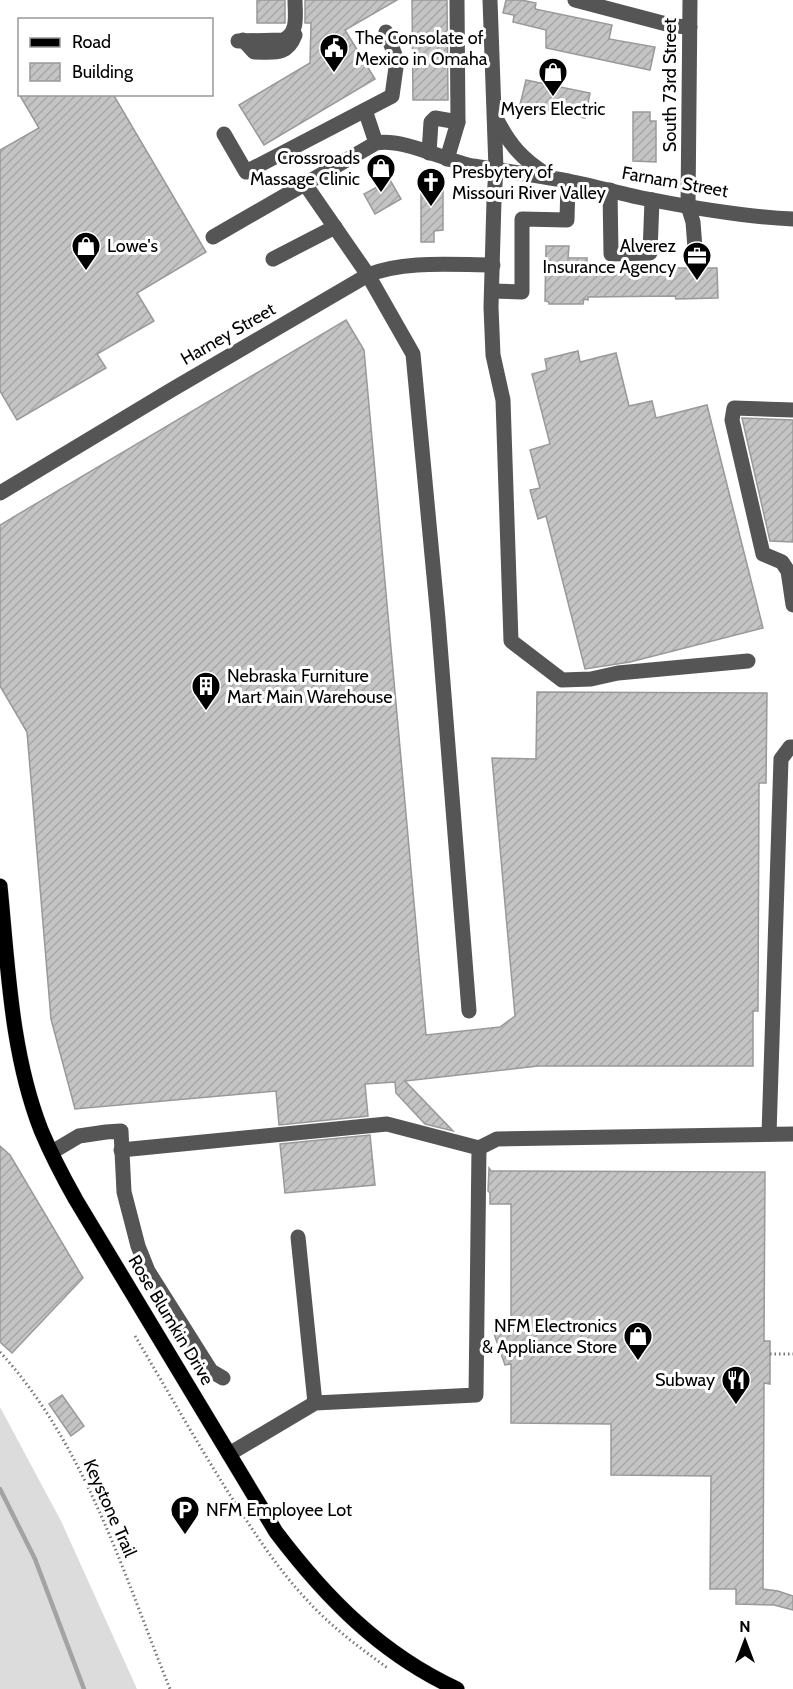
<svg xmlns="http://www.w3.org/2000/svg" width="793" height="1689" font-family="Cabin,sans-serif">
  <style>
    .grass { fill: #dcdcdc }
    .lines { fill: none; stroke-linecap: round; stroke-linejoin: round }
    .stream { stroke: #a3a3a3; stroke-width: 4.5 }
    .building { fill: url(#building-hatch); stroke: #999; stroke-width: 1.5 }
    .major-casing { stroke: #dbdbdb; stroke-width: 16 }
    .path { stroke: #777; stroke-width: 3; stroke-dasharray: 1.5 3; stroke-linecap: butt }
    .minor { stroke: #555; stroke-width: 15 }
    .major { stroke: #000; stroke-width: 15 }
    .labels { text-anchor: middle; stroke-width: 6; stroke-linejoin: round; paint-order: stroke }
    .poi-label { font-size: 18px; fill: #000; stroke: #fff; text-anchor: start }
    .street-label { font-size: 18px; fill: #000; stroke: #fff }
  </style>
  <defs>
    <pattern id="building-hatch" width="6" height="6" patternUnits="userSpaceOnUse" patternTransform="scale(1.5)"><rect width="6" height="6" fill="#c4c4c4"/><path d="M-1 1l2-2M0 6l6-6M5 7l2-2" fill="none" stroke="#a7a7a7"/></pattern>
  </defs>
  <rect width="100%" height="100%" fill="#fff"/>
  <polygon class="grass" points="0,1407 61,1521 137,1689 0,1689"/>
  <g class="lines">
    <polyline class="stream" points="0,1489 35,1559 84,1689"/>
  </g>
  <g class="building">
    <rect x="257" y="0" width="28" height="23"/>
    <polygon points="305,0 397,0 345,30 375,79 264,145 239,105 310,63 311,23 305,23"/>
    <polygon points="412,0 447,0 448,100 413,100"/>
    <polygon points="506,0 521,0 536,3 535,9 612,25 609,39 655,47 650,70 546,48 546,30 513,22 514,15 503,13"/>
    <polygon points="526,80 590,93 585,118 520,105"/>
    <polygon points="19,94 113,94 206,252 137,293 154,321 97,354 106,368 17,420 0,391 0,150 39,128"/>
    <polygon points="633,112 650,112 650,121 656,121 656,162 633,161"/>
    <polygon points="390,180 401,199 375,214 364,194"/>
    <polygon points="443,185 443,230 434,231 434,242 421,242 421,186"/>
    <polygon points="546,246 569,246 568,258 587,258 587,273 675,272 675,268 690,268 696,271 702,268 717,268 718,298 676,299 675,296 588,297 588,300 584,299 583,304 549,304 549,302 545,301"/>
    <polygon points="346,320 364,350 426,1035 500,1027 515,1016 492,758 536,759 537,692 767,693 766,783 759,783 758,1011 753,1011 753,1066 538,1066 405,1081 453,1131 425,1124 396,1093 395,1082 365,1084 368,1116 279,1125 276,1091 75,1109 51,1019 27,732 0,686 0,525"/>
    <polygon points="578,351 580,362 616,353 629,406 652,401 656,418 707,405 763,628 630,662 585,669 546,516 538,519 530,490 540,488 530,450 550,444 532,374 547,370 545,359"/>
    <polygon points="742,418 793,420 793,542 770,541"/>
    <polygon points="370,1135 375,1185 285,1193 280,1144"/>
    <polygon points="0,1146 10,1155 83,1278 12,1353 0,1342"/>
    <polygon points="489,1168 491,1171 765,1172 764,1341 770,1341 770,1384 764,1383 763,1589 778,1591 793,1596 793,1610 774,1605 736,1604 736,1589 710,1589 711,1476 611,1475 611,1424 511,1423 511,1364 505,1365 493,1331 511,1324 511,1204 490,1204 490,1193 488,1191"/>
    <polygon points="62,1395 84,1426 71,1436 49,1404"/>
  </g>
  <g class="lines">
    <g class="major-casing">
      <path id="major" d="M 0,886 C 8,967 11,1053 41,1130 C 51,1154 63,1177 76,1200 L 276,1532 C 326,1598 381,1654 457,1689"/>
    </g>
    <g class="path">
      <path d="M 135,1336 C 166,1388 196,1441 228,1492 C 252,1529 276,1567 306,1599 C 330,1626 360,1648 389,1669"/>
      <path d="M 0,1352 C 86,1446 123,1573 170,1689"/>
      <polyline points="770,1354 793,1354"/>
    </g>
    <g class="minor">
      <polyline points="490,0 496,169 494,200 491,307 493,355 503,400 511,641 562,680 591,679 618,673 748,661"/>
      <polyline points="575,0 674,26 690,27"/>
      <polyline points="690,0 688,206 693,222 696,261"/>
      <path d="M 243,40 L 254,52 C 274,52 287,56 295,35"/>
      <path d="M 238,41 L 283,40 C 299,33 295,15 295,0"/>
      <polyline points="365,110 376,143"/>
      <path d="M 497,120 C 510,145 522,159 546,174"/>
      <polyline points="224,134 246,172 392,96 397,60 386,32"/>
      <polyline points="429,153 431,122 435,118 458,122"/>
      <polyline points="447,159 458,122 457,0"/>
      <polyline points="305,184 368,275 413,354 438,619 469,1011"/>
      <polyline points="610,190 611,254 650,253 652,200"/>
      <path d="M 213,237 L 376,143 C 403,138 444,160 473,166 C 504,171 536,175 568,181 C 596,186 624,195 653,200 C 699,209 746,217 793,219"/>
      <polyline points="273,259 335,227"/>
      <polyline points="492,291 522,292 522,219 567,220 568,181"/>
      <polyline points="793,410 734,408 732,420 763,554 782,562 788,571 793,605"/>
      <path d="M 0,493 L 173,389 L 368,275 C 405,260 454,265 493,265"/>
      <polyline points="769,1134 781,759 790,747 793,747"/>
      <polyline points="121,1150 387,1124 479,1148"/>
      <polyline points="52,1152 79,1136 106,1132 121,1131 124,1192 138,1246 148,1271 211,1371 223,1378"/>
      <polyline points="298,1237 315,1403"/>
      <polyline points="229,1454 315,1403 476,1395 479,1148 497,1139 793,1134"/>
    </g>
    <use href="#major" class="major"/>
  </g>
  <defs>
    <g id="civic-pin" transform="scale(1.5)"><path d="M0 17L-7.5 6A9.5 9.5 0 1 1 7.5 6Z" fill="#000" stroke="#fff"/><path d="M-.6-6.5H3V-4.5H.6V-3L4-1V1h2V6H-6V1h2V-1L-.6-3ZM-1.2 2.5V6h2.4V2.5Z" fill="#fff"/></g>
    <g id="shop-pin" transform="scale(1.5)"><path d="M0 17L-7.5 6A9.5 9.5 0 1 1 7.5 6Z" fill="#000" stroke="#fff"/><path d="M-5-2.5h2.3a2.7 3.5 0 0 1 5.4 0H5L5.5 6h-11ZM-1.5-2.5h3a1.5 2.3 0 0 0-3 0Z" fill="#fff"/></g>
    <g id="church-pin" transform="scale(1.5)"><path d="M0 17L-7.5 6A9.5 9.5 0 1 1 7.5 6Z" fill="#000" stroke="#fff"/><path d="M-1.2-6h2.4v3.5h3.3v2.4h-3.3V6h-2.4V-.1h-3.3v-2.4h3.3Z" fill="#fff"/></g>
    <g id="office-pin" transform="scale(1.5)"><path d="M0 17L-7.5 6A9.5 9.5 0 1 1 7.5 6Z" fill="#000" stroke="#fff"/><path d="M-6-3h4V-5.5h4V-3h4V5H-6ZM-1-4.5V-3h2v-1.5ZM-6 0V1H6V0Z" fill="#fff"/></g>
    <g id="building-pin" transform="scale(1.5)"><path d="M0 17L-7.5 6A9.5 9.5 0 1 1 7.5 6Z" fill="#000" stroke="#fff"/><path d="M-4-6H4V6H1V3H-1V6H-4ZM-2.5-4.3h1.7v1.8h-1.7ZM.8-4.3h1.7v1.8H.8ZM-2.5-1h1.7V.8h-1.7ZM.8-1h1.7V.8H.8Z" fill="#fff"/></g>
    <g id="restaurant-pin" transform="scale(1.5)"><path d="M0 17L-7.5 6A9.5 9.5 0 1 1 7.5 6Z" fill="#000" stroke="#fff"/><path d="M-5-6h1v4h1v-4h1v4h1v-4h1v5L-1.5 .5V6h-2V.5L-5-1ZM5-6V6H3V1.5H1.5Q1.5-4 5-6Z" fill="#fff"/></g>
    <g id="parking-pin" transform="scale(1.5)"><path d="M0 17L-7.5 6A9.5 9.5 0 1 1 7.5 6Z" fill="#000" stroke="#fff"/><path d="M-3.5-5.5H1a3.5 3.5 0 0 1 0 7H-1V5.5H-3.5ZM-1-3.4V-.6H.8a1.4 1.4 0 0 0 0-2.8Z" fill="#fff"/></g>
  </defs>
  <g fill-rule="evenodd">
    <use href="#civic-pin" x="334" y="48"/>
    <use href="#shop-pin" x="553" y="72"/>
    <use href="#shop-pin" x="381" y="168"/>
    <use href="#church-pin" x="431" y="182"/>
    <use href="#shop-pin" x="86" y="246"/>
    <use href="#office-pin" x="697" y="256"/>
    <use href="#building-pin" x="206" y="686"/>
    <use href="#shop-pin" x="638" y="1336"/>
    <use href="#restaurant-pin" x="736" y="1380"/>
    <use href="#parking-pin" x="185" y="1510"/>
  </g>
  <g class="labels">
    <g class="poi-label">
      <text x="355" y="44">The Consolate of<tspan x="355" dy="21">Mexico in Omaha</tspan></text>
      <text x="553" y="115" text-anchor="middle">Myers Electric</text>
      <text x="360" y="164" text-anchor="end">Crossroads<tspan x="360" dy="21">Massage Clinic</tspan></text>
      <text x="452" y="178">Presbytery of<tspan x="452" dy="21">Missouri River Valley</tspan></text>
      <text x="107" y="252">Lowe's</text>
      <text x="676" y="252" text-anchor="end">Alverez<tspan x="676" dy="21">Insurance Agency</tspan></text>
      <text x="227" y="682">Nebraska Furniture<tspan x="227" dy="21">Mart Main Warehouse</tspan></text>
      <text x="617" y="1332" text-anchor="end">NFM Electronics<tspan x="617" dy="21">&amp; Appliance Store</tspan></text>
      <text x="715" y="1386" text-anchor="end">Subway</text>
      <text x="206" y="1516">NFM Employee Lot</text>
    </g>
    <g class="street-label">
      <text transform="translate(670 85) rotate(-90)" y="6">South 73rd Street</text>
      <text transform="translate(675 182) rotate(10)" y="6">Farnam Street</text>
      <text transform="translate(228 334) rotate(-30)" y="6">Harney Street</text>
      <text transform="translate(171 1320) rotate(59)" y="6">Rose Blumkin Drive</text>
      <text transform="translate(110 1508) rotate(66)" y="6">Keystone Trail</text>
    </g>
  </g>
  <rect x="18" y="18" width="195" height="78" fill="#ffffff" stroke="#999999" stroke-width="1.5"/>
  <rect x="30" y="38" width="30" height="9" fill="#000000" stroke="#999999" stroke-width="1.5"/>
  <text x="72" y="48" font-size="18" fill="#000000">Road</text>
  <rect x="30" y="63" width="30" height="18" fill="url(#building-hatch)" stroke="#999999" stroke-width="1.5"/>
  <text x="72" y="78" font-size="18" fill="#000000">Building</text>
  <g transform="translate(745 1641)" stroke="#ffffff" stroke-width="4.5" paint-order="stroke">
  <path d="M0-4.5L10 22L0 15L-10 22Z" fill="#000000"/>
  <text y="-9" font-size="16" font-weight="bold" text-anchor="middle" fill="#000000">N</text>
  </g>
</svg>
